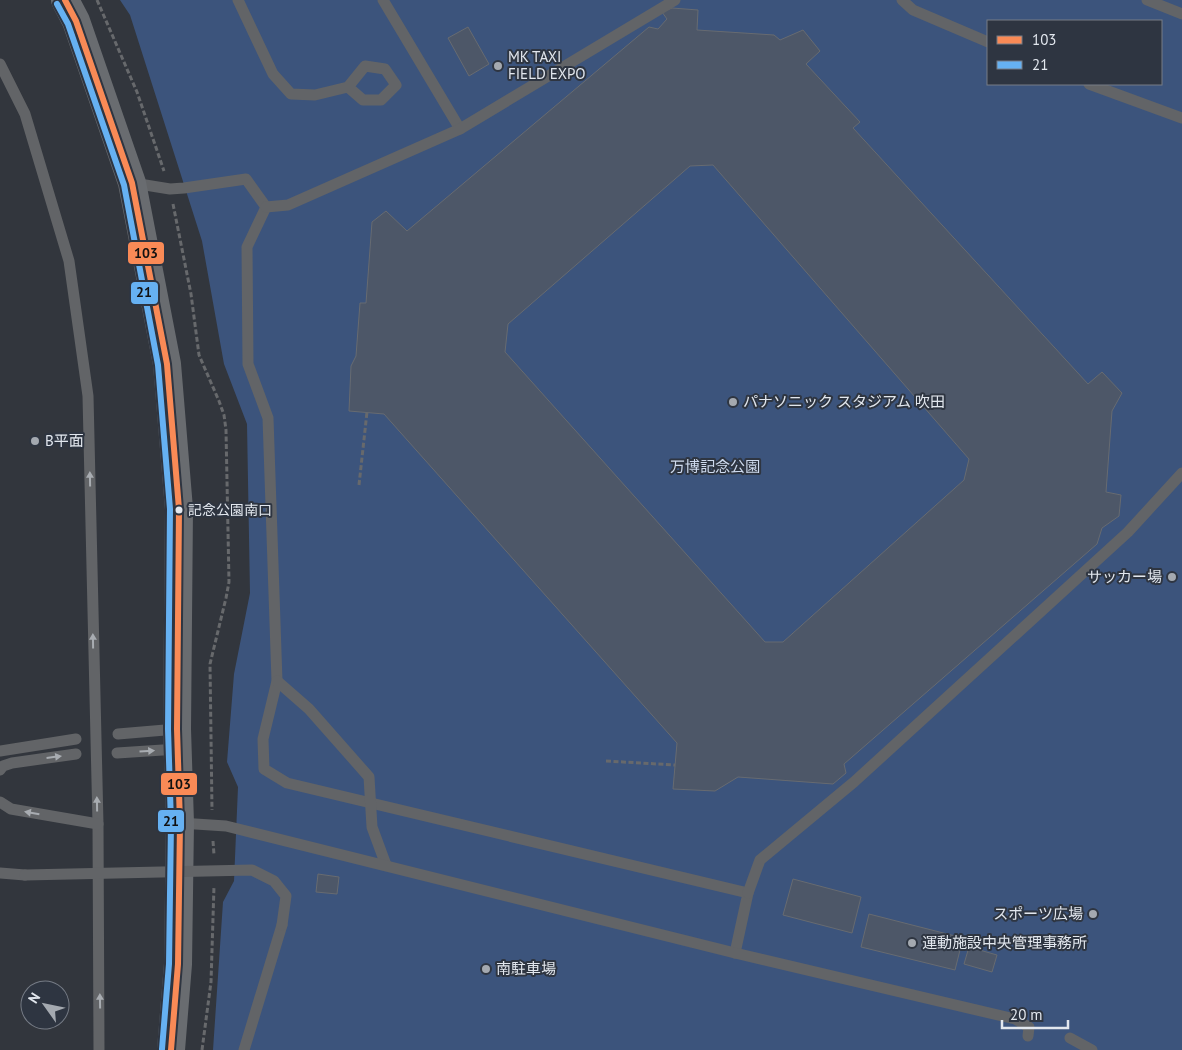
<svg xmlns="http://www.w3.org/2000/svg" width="1182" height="1050" font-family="'PT Sans','Noto Sans JP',sans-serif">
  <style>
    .green { fill: #3c547c; fill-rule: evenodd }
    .building { fill: #4d5768; stroke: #676b71; fill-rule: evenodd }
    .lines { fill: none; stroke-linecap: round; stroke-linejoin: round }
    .path { stroke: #67696c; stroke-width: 3; stroke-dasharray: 5 2.5; stroke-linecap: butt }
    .lane { stroke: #626467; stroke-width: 11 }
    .primary { stroke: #696c70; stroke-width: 28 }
    .lane-bridge { stroke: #626467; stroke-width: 11 }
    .bus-1-casing { stroke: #2e3541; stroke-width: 10 }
    .bus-2-casing { stroke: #2e3541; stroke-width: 10 }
    .bus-1 { stroke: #f98a56; stroke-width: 6 }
    .bus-2 { stroke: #66b1f2; stroke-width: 6 }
    .oneway { fill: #a8acb1 }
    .poi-dot { fill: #a4a9b0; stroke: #2e3541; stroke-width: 2 }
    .bus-dot { fill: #e2e7ee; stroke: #2e3541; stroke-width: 2 }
    .labels { text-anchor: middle; stroke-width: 4; stroke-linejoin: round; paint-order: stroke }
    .bus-label { font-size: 14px; fill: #e2e7ee; stroke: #2e3541; text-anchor: start }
    .poi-label { font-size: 15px; fill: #e2e7ee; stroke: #2e3541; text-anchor: start }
    .park-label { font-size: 15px; fill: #cedaee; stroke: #2e3541 }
    .line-badge { stroke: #2e3541; stroke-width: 2 }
    .pale-badge-label { font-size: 14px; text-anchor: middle; font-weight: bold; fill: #111 }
  </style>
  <rect width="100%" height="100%" fill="#32363d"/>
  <path class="green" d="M 120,0 L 1182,0 L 1182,1050 L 213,1050 L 223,902 L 234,881 L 238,787 L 227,762 L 234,674 L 250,593 L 247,424 L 224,364 L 202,241 L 130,15 ZM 988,21 L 1161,21 L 1161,84 L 988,84 Z"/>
  <g class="building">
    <path d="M 672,8 L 698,10 L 697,30 L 774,35 L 780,40 L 803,30 L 820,51 L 806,64 L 860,122 L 853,128 L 1088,384 L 1102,372 L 1122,393 L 1112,411 L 1106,492 L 1121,495 L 1119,516 L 1102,528 L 1097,544 L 844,764 L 846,773 L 833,784 L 738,777 L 715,791 L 673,789 L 677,743 L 384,414 L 349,411 L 351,366 L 356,356 L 360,303 L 366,303 L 372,222 L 386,211 L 407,231 L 649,27 L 658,29 L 667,19 L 662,12 ZM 713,165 L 969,459 L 964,480 L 783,642 L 765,642 L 505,352 L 508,324 L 690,166 Z"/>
    <polygon points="468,27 489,64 469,76 448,38"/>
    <polygon points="318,874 339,877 337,894 316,892"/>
    <polygon points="793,879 861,897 852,933 783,915"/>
    <polygon points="869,914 963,938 955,970 861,947"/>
    <polygon points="969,947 997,955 992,972 964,964"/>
  </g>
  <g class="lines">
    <g class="path">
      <polyline points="97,0 137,92 164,171"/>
      <polyline points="173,204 191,294 199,355 219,401 224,415 226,430 229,582 226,598 210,664 212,810"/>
      <polyline points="359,485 367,412"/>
      <polyline points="606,761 675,765"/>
      <polyline points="213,841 214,855"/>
      <polyline points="202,1050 211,982 214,886"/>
    </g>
    <g class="lane">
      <polyline points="238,0 273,74 291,94 315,95 348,87 365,66 385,69 396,85 381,100 363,100 348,87"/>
      <polyline points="383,0 460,129"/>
      <polyline points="902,0 913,10 988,42"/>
      <polyline points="1147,0 1182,14"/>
      <polyline points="0,64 25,114 69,261 88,396 98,824 99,1050"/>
      <polyline points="1089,84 1182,118"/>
      <polyline points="133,183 170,189 184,188 246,179 266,207 247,247 248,364 268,418 277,681 263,739 264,769 287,783 748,893 735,953"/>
      <polyline points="266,207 288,205 460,129 675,0"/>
      <polyline points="277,681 309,709 369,777 372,827 386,865"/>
      <polyline points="118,734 177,729"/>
      <polyline points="0,751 76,739"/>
      <polyline points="117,753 178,749"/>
      <polyline points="0,770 3,766 12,763 76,754"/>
      <polyline points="0,802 11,809 98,824"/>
      <polyline points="180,823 226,826 735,953 1015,1019 1029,1027 1028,1036"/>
      <polyline points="0,873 25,875"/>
      <polyline points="748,893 760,860 854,782 1128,532 1182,473"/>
      <polyline points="1070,1038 1092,1050"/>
      <polyline points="244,1050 282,925"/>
    </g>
    <polyline class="primary" points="65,0 76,21 132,183 167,364 179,509 177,729 180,823 178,964 171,1050"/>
    <polyline class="lane-bridge" points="25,875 252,870 274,881 286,896 282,925"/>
    <g class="bus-1-casing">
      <polyline id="bus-1" points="65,0 76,21 132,183 167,364 179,509 177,729 180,823 178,964 171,1050"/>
    </g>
    <g class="bus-2-casing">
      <polyline id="bus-2" points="57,4 68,24 124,185 158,365 170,509 168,729 171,823 169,964 162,1049"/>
    </g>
    <use href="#bus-1" class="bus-1"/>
    <use href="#bus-2" class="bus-2"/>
  </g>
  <defs><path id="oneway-solid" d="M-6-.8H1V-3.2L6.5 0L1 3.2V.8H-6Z" transform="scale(1.25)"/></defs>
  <g class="oneway">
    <use href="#oneway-solid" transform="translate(90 479) rotate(-91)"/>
    <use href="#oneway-solid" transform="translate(93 641) rotate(-91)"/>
    <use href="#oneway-solid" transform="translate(147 751) rotate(-4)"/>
    <use href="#oneway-solid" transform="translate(54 757) rotate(-7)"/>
    <use href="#oneway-solid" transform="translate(97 804) rotate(-91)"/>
    <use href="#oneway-solid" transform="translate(32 813) rotate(-170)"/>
    <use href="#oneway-solid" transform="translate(100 1001) rotate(-91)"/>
  </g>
  <g class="poi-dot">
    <circle cx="498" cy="66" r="5"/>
    <circle cx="733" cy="402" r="5"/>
    <circle cx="35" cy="441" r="5"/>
    <circle cx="1172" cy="577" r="5"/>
    <circle cx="1093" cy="914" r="5"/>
    <circle cx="912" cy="943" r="5"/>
    <circle cx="486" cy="969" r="5"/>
  </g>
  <circle class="bus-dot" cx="179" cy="510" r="4.5"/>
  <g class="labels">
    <g class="bus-label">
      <text x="188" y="515">記念公園南口</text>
    </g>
    <g class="poi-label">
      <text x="508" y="62">MK TAXI<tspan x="508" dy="17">FIELD EXPO</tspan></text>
      <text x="743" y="407">パナソニック スタジアム 吹田</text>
      <text x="45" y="446">B平面</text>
      <text x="1162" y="582" text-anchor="end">サッカー場</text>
      <text x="1083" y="919" text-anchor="end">スポーツ広場</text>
      <text x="922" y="948">運動施設中央管理事務所</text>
      <text x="496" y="974">南駐車場</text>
    </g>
    <g class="park-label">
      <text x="715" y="472">万博記念公園</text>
    </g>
  </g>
  <g class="line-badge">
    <rect x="127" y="241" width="38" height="24" rx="5" fill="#f98a56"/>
    <rect x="130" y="281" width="29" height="24" rx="5" fill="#66b1f2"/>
    <rect x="160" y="772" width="38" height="24" rx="5" fill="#f98a56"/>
    <rect x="157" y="809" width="28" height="24" rx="5" fill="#66b1f2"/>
  </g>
  <g class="pale-badge-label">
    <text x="146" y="258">103</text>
    <text x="144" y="297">21</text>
    <text x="179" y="789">103</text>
    <text x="171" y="826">21</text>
  </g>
  <rect x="987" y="20" width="175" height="65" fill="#2e3541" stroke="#767c86"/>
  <rect x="997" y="36" width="25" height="8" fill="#f98a56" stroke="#767c86"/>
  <text x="1032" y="45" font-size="15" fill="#e2e7ee">103</text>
  <rect x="997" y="61" width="25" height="8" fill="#66b1f2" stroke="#767c86"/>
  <text x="1032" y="70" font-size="15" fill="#e2e7ee">21</text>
  <g transform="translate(45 1005) rotate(303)"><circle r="24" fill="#2e3541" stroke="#767c86"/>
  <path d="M0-4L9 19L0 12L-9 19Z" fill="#a4a9b0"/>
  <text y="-8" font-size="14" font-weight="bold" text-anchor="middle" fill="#e2e7ee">N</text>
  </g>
  <path d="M1002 1020v8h66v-8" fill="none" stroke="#e2e7ee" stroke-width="2.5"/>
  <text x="1010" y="1020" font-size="15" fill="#e2e7ee" stroke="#2e3541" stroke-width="4" paint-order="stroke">20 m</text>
</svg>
